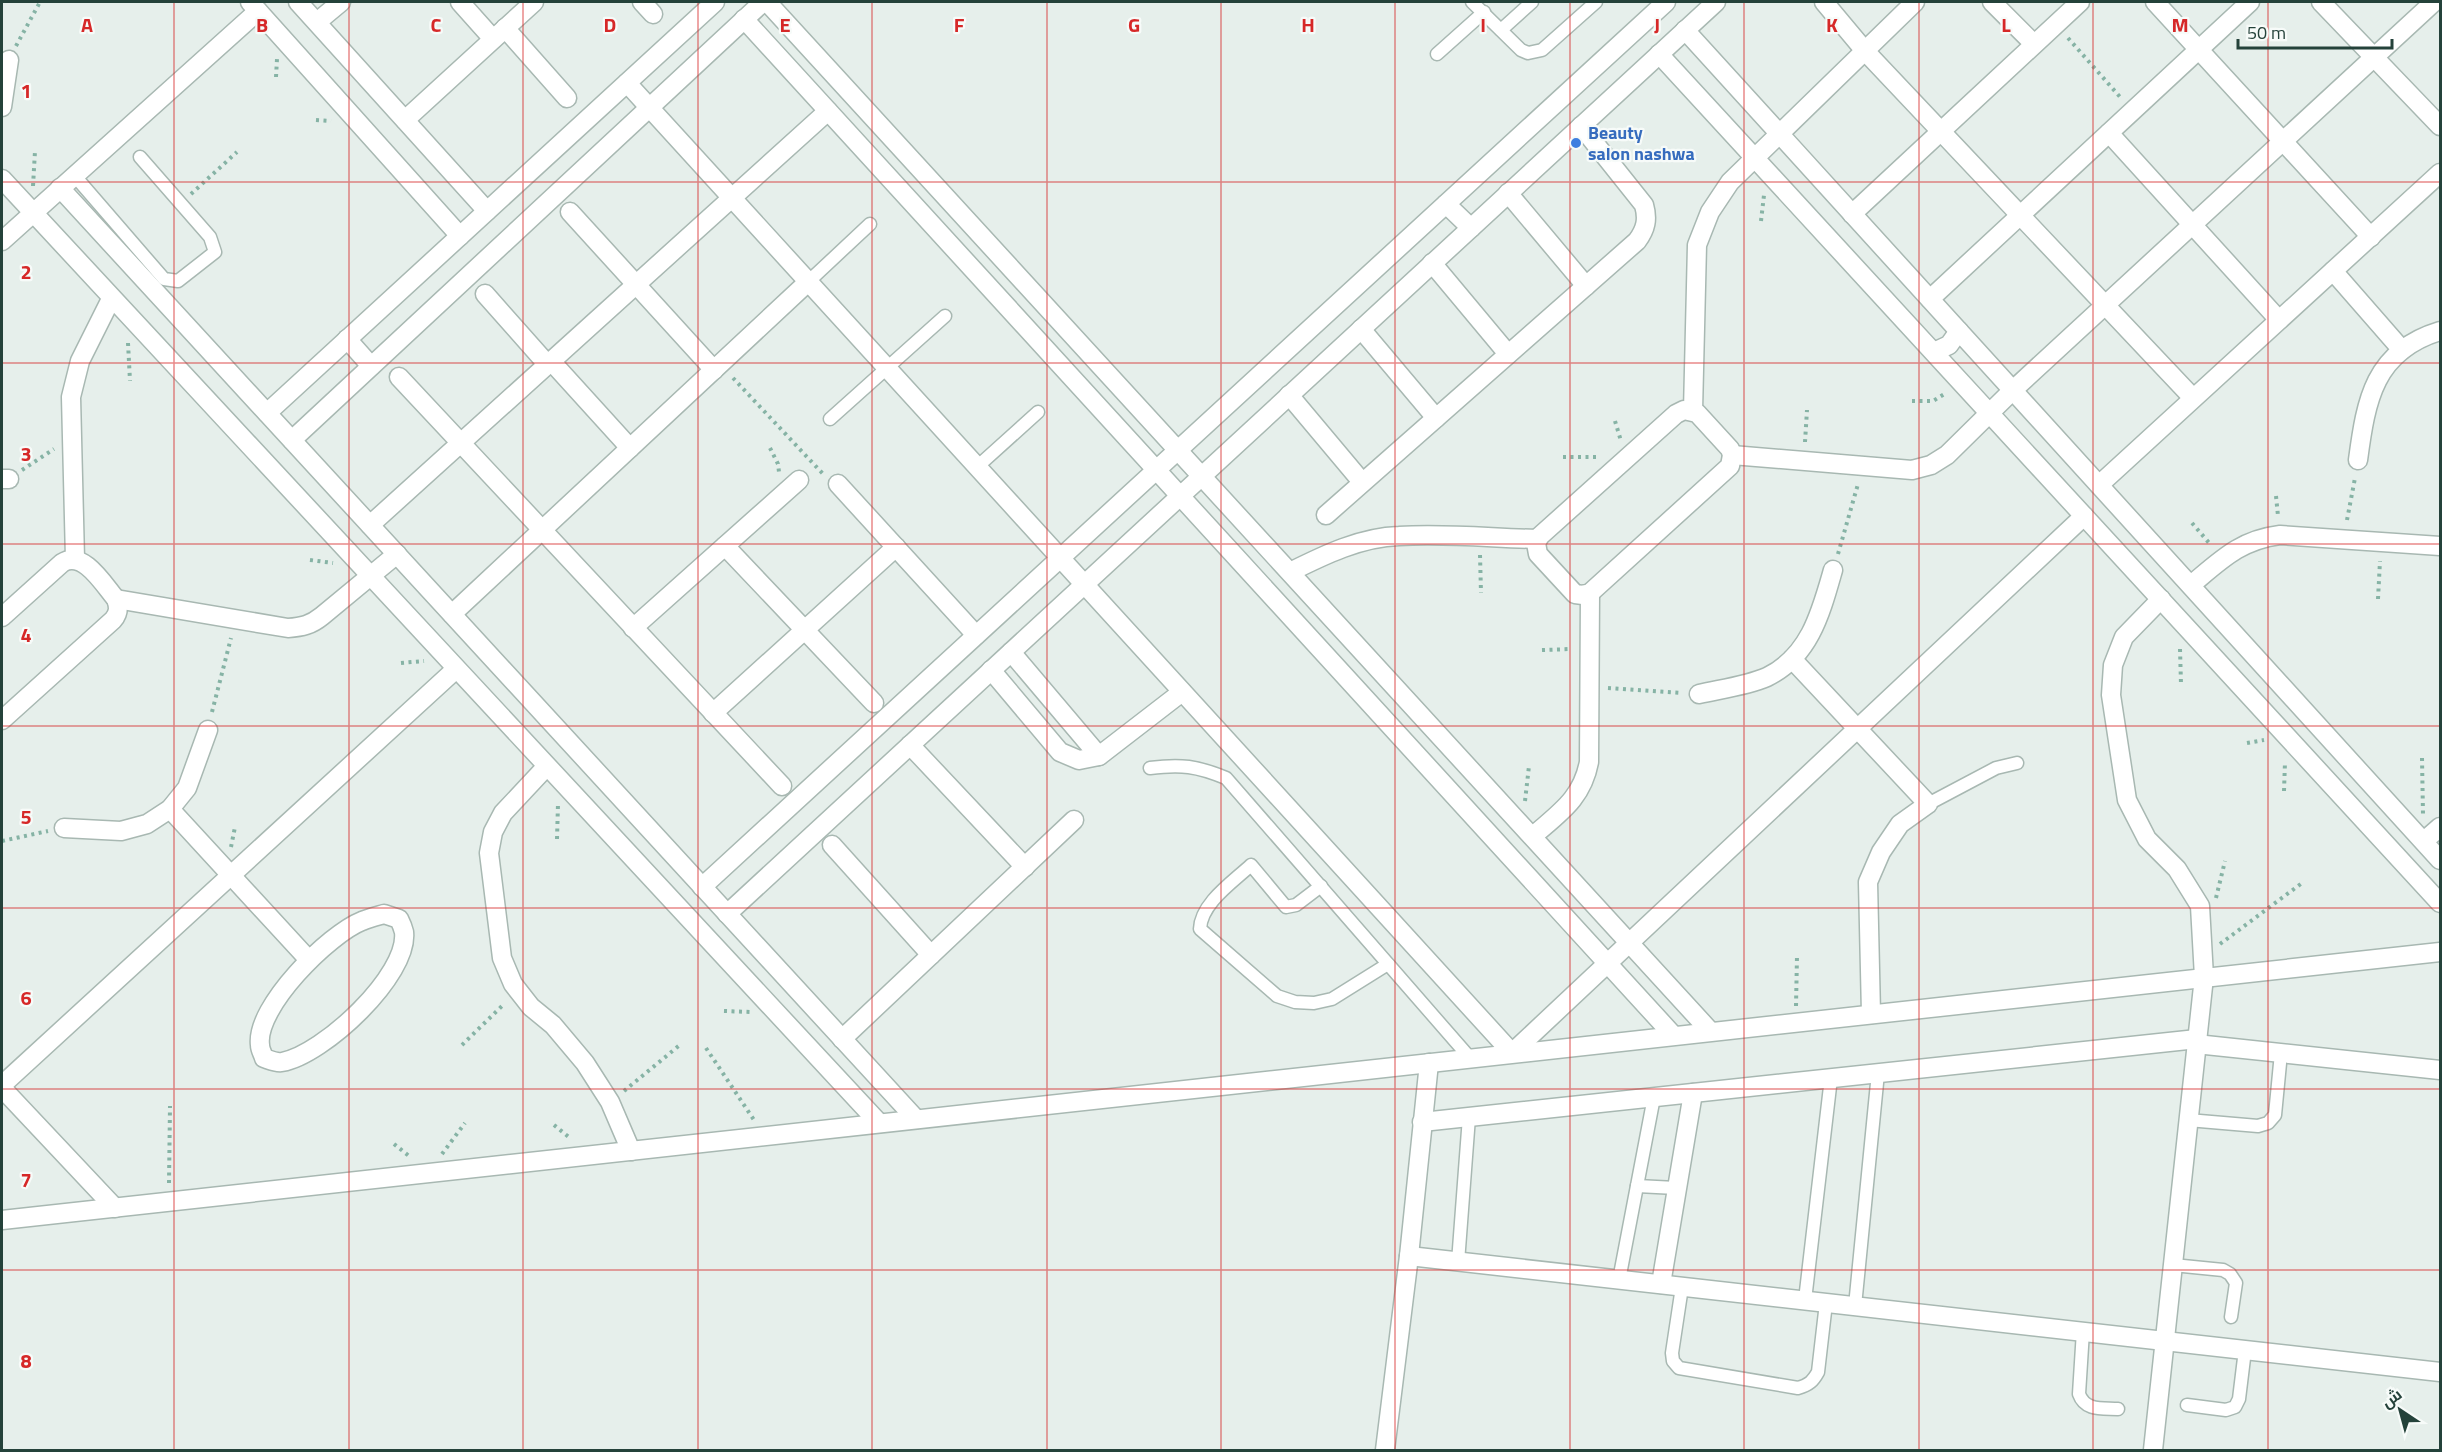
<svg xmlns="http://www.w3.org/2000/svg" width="2442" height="1452" font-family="'Titillium Web',Cairo,sans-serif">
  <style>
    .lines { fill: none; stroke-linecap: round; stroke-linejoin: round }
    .service-casing { stroke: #a8b8b2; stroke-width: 15 }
    .minor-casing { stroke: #a8b8b2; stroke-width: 21 }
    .path { stroke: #86b3a5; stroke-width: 4; stroke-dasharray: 3 4.5; stroke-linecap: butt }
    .service { stroke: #fff; stroke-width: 12 }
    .minor { stroke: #fff; stroke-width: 18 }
    .grid { fill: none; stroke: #d62828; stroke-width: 1.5; stroke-opacity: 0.55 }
    .shop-dot { fill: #3f7fe0; stroke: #f7fbf9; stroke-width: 2 }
    .labels { text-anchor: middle; stroke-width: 4.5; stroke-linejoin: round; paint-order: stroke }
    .shop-label { font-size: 18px; font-weight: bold; fill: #366cbe; stroke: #f7fbf9; text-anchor: start }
    .grid-label { font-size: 20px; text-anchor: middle; font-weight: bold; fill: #d62828; stroke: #f7fbf9; stroke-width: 4.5; stroke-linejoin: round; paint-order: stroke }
  </style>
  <rect width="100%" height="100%" fill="#e6efeb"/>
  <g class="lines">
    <g class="service-casing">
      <g id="service">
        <polyline points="1472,2 1521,50 1528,53 1542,50 1596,2"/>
        <polyline points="1501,30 1532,2"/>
        <polyline points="1437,54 1484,12"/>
        <polyline points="74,175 164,279 178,281 215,252 210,237 140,157"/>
        <polyline points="808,282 870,224"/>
        <polyline points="830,419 945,316"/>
        <polyline points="977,467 1038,412"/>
        <path d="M 1150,768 C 1181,764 1197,766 1226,778 L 1470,1058"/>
        <polyline points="1928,804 1996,768 2017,763"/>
        <path d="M 1321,886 L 1296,905 L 1286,907 L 1251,865 C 1233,882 1201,903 1200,929 L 1277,996 L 1295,1002 L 1314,1003 L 1332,999 L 1388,964"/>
        <polyline points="2188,1120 2258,1126 2268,1123 2275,1115 2281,1053"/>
        <polyline points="1637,1186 1676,1188"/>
        <polyline points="1458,1262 1469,1117"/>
        <polyline points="2173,1265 2223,1270 2230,1274 2236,1283 2231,1317"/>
        <polyline points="1619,1280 1654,1097"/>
        <path d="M 1682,1287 L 1672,1353 L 1673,1361 L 1679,1368 L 1798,1388 C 1809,1385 1813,1381 1818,1372 L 1826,1303"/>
        <polyline points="1805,1300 1831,1078"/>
        <polyline points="1855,1306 1878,1073"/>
        <path d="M 2083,1331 L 2079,1394 C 2085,1411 2102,1408 2118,1409"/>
        <polyline points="2187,1405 2226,1410 2235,1407 2239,1399 2245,1350"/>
      </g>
    </g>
    <g class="minor-casing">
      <g id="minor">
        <polyline points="250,2 460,236"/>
        <polyline points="298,2 487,211"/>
        <polyline points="460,2 493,39"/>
        <polyline points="642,2 653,14"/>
        <polyline points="767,2 1710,1031"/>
        <polyline points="1824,2 1865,51 2193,398"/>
        <polyline points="1992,2 2034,44"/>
        <polyline points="2155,2 2371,237"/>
        <polyline points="2321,2 2440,126"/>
        <polyline points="744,19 1673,1035"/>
        <polyline points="317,22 341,2"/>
        <polyline points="505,28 567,98"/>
        <polyline points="1685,30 2440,860"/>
        <polyline points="1659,54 2440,903"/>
        <polyline points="627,83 1512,1053 2084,516"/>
        <polyline points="2,107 9,60"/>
        <polyline points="405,120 534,2"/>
        <polyline points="2109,133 2279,320"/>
        <polyline points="2,179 879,1123"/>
        <polyline points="60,188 916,1119"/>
        <polyline points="1508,193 1586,286"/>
        <polyline points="1446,204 1471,228"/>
        <polyline points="570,212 714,370"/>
        <polyline points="1852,214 2080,2"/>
        <polyline points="2,241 258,11"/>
        <polyline points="1432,263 1508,354"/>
        <polyline points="2333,271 2402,350"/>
        <polyline points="485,294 547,364"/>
        <polyline points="1930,299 2250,2"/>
        <polyline points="1361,329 1436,418"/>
        <polyline points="347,339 371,366"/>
        <polyline points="1934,352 1949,345 1959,331"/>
        <polyline points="551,361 630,448"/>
        <polyline points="399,377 782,786"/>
        <polyline points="1289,395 1362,482"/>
        <polygon points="1684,410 1697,413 1730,449 1732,455 1730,466 1590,593 1583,595 1575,594 1538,554 1536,543 1540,536 1676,414"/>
        <polyline points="1693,411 1697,245 1710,212 1730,182 1915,2"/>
        <polyline points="267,413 715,2"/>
        <polyline points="292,440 763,2"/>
        <polyline points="1732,455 1912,470 1931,465 1947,455 2013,390 2434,2"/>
        <path d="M 2358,460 C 2366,400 2374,351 2440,331"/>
        <polyline points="2,479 9,479"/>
        <polyline points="838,484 976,635"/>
        <polyline points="2099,485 2440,173"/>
        <path d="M 1326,515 L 1637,241 C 1646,229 1648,219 1644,205 L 1581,126"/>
        <polyline points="370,525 828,111"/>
        <polyline points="725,546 874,703"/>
        <polyline points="75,559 71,397 80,361 111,299"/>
        <path d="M 1290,572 C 1324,555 1361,537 1399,536 C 1445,533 1492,538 1537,539"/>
        <path d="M 2191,585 C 2221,560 2240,540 2280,535 L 2440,546"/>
        <path d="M 116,599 L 288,628 C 302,627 311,625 322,616 L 397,554"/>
        <polyline points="452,614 808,282"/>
        <path d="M 2,617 L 62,563 C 83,549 104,585 116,599 C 119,607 119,613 113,620 L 2,720"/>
        <polyline points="633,628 799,480"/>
        <polyline points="1011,652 1099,756"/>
        <polyline points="1792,659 1928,804 1900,824 1881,852 1868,882 1871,1014"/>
        <polyline points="991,670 1060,752 1079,760 1099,756 1182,692"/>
        <path d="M 1699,694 C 1721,689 1746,686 1767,677 C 1810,656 1821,612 1833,570"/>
        <polyline points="713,713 896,547"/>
        <polyline points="910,745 1025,867"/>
        <polyline points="546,767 503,813 493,832 489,853 502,958 513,984 531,1007 553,1025 585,1063 610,1102 631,1151"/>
        <polyline points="170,809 309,960"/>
        <polyline points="64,828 121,831 147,824 170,809 187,788 208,730"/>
        <path d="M 1533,836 C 1559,813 1582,799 1589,762 L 1590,593"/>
        <polyline points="2424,841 2440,827"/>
        <polyline points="832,845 931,955"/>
        <polyline points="702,887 1666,2"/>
        <path d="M 384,914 L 399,919 C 401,923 403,928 404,932 C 409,975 323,1055 282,1062 C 276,1063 270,1060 264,1058 C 263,1054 260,1050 260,1045 C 255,1007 329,934 362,921 C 369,918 377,916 384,914 Z"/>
        <polyline points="727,914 1716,2"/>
        <polyline points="842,1039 1074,820"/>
        <polyline points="2196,1044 2440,1070"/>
        <polyline points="2,1085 456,669"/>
        <polyline points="2,1088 115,1208"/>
        <polyline points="1422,1122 2197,1039"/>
        <polyline points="2,1220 2440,952"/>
        <polyline points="1409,1256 2440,1372"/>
        <polyline points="1661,1284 1693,1093"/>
        <polyline points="1385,1450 1409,1256 1429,1063"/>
        <polyline points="2153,1450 2204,977 2200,906 2177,869 2147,839 2127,800 2111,695 2113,665 2124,637 2161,599"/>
      </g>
    </g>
    <g class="path">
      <polyline points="2068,38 2121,98"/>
      <polyline points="16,46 40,2"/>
      <polyline points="276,77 277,59"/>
      <polyline points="316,120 331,121"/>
      <polyline points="33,186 35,151"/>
      <polyline points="191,194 237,152"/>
      <polyline points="1761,221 1764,195"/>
      <polyline points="128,343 130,381"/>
      <polyline points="733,378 824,475"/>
      <polyline points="1912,401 1933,401 1946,393"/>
      <polyline points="1615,421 1621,441"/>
      <polyline points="1805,442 1807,410"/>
      <polyline points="770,448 778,464 779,472"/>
      <polyline points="1563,457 1598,457"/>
      <polyline points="22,470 54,449"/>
      <polyline points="2276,496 2278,516"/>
      <polyline points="2347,520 2355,478"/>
      <polyline points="2192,523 2210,544"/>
      <polyline points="1838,554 1858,484"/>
      <polyline points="1480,555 1481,593"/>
      <polyline points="310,560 333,563"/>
      <polyline points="2378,599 2380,561"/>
      <polyline points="2180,649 2181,684"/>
      <polyline points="1542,650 1571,649"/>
      <polyline points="401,663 424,661"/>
      <polyline points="1608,688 1682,693"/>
      <polyline points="212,712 231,638"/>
      <polyline points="2247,743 2264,740"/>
      <polyline points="2422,758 2423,814"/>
      <polyline points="2284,791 2285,762"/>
      <polyline points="1525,801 1529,766"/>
      <polyline points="557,839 558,804"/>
      <polyline points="2,841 48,831"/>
      <polyline points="231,847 235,827"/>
      <polyline points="2216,898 2225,861"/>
      <polyline points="2220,944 2302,883"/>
      <polyline points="1796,1006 1797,956"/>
      <polyline points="724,1011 750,1012"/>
      <polyline points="462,1045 504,1004"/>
      <polyline points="706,1048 754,1120"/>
      <polyline points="624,1091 681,1044"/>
      <polyline points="554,1125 570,1138"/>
      <polyline points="394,1144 409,1156"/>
      <polyline points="442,1154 465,1123"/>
      <polyline points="169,1183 170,1106"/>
    </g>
    <use href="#service" class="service"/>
    <use href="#minor" class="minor"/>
  </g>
  <path class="grid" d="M 174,2 L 174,1450M 349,2 L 349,1450M 523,2 L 523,1450M 698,2 L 698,1450M 872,2 L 872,1450M 1047,2 L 1047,1450M 1221,2 L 1221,1450M 1395,2 L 1395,1450M 1570,2 L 1570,1450M 1744,2 L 1744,1450M 1919,2 L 1919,1450M 2093,2 L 2093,1450M 2268,2 L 2268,1450M 2,182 L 2440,182M 2,363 L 2440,363M 2,544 L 2440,544M 2,726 L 2440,726M 2,908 L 2440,908M 2,1089 L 2440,1089M 2,1270 L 2440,1270"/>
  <circle class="shop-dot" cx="1576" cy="143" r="6"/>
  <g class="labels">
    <g class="shop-label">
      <text x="1588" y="139">Beauty<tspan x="1588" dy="21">salon nashwa</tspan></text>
    </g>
  </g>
  <g class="grid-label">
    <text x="87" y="32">A</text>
    <text x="262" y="32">B</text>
    <text x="436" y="32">C</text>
    <text x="610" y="32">D</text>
    <text x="785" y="32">E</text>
    <text x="959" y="32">F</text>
    <text x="1134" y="32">G</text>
    <text x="1308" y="32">H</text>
    <text x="1483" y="32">I</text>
    <text x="1657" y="32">J</text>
    <text x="1832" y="32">K</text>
    <text x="2006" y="32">L</text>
    <text x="2180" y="32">M</text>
    <text x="26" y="98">1</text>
    <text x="26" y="279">2</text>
    <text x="26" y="461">3</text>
    <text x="26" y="642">4</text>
    <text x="26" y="824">5</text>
    <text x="26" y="1005">6</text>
    <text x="26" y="1187">7</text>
    <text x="26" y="1368">8</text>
  </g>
  <rect width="2442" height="1452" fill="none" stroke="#24423a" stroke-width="6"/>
  <g transform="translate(2400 1410) rotate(324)" stroke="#f7fbf9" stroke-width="4.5" paint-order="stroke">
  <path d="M0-4.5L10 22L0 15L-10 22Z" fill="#24423a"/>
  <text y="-9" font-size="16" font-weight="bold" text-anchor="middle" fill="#24423a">ش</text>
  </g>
  <path d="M2238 39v9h154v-9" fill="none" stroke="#24423a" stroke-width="3"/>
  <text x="2247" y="39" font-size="18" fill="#24423a" stroke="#f7fbf9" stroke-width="4.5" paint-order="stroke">50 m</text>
</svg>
